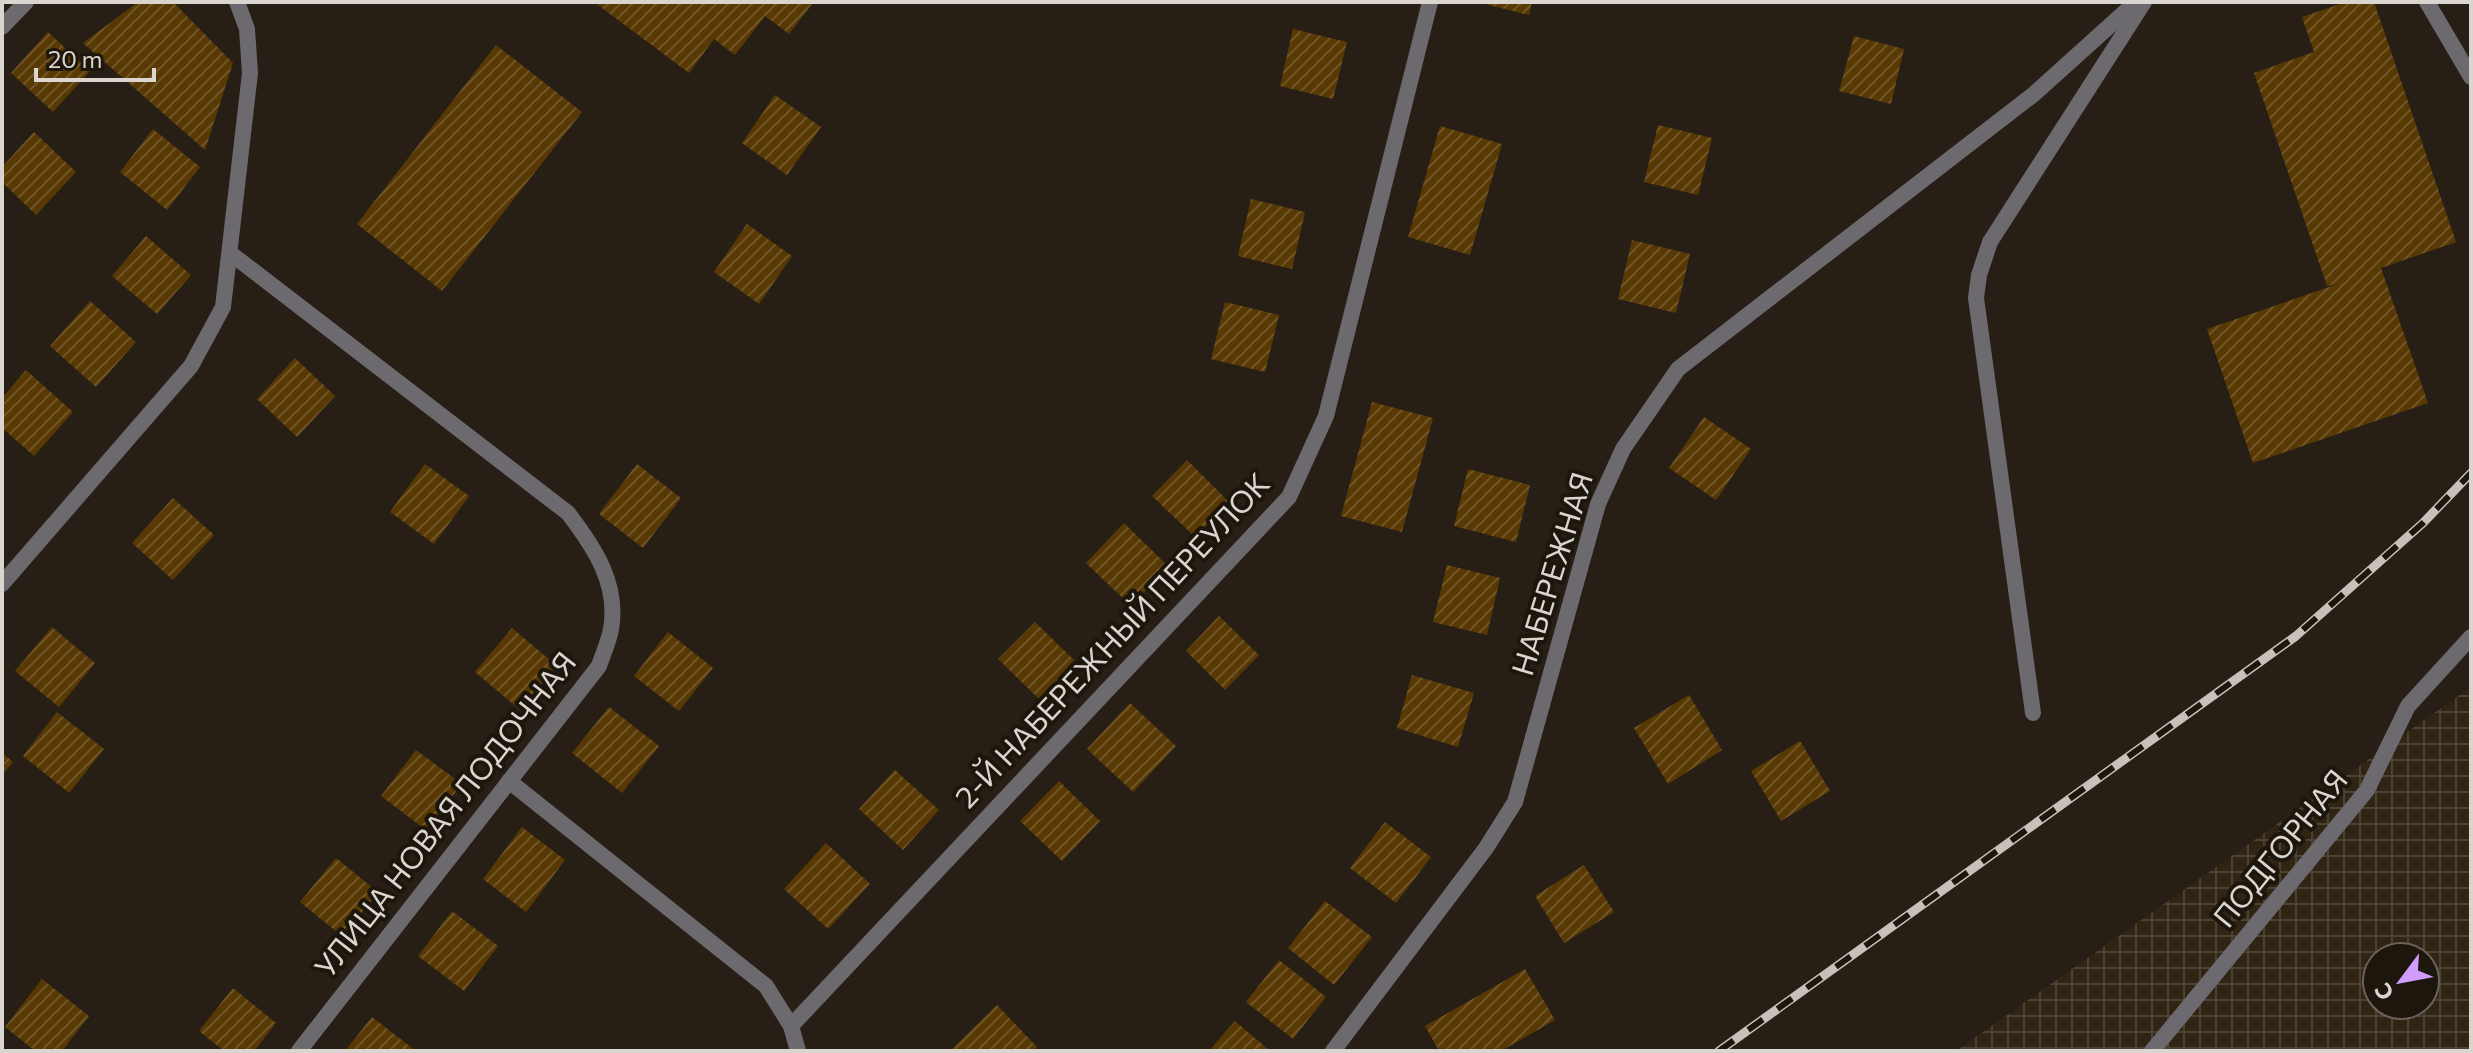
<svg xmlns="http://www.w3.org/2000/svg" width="2473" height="1053" font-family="Commissioner,sans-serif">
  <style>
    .industrial { fill: url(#industrial-grid); fill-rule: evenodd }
    .building { fill: url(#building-hatch) }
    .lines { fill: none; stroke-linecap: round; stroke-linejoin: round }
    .lane { stroke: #6c696f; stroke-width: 16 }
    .street { stroke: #6c696f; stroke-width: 16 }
    .rail-casing { stroke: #c7c1ba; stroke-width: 9 }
    .rail { stroke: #1d160c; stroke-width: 6; stroke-dasharray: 18; stroke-linecap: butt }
    .labels { text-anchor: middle; stroke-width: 8; stroke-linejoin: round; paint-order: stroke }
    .street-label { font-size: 30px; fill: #dad5ce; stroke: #1d160c }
  </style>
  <defs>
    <pattern id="industrial-grid" width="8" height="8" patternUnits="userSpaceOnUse" patternTransform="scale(2)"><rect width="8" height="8" fill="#302414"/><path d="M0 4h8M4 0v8" fill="none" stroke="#4d4335"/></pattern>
    <pattern id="building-hatch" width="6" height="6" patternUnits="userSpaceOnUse" patternTransform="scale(2)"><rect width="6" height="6" fill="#593903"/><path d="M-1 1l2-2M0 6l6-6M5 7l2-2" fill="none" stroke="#705527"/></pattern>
  </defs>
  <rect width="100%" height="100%" fill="#271f15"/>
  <path class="industrial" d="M 2471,687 L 2471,1051 L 1956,1051 ZM 2377,957 L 2425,957 L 2425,1005 L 2377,1005 Z"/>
  <g class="building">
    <polygon points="138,2 173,2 233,63 205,150 83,43"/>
    <polygon points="594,2 809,2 812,4 789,34 765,16 735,55 714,39 689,73"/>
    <polygon points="1477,2 1532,2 1529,15"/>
    <polygon points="2346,2 2374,2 2456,242 2381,268 2428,403 2253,463 2207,329 2338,284 2327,286 2254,73 2314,52 2302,17"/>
    <polygon points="1293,29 1347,42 1333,99 1280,86"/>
    <polygon points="48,32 90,71 53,112 11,73"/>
    <polygon points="1854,36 1904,49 1891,104 1839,91"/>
    <polygon points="496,45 582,112 442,291 357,224"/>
    <polygon points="775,95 821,127 787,175 742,143"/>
    <polygon points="1658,125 1712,138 1698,195 1644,182"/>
    <polygon points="1440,126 1502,144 1470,255 1408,237"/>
    <polygon points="153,129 200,167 167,210 120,172"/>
    <polygon points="34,132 76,172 36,215 2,182 2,167"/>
    <polygon points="1251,199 1305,212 1292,269 1238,256"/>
    <polygon points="747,224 792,256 759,304 714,272"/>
    <polygon points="146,236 191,275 157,314 112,276"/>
    <polygon points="1632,240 1690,254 1676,313 1618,299"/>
    <polygon points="90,301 136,342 96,387 50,346"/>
    <polygon points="1225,302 1279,315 1265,372 1211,359"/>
    <polygon points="295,358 335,396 297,437 257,399"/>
    <polygon points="26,370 73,412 34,456 2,428 2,398"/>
    <polygon points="1372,402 1433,418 1402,532 1341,516"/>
    <polygon points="1704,417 1751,449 1716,500 1669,468"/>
    <polygon points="1187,460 1229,502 1195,537 1152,496"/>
    <polygon points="425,464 469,496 434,544 390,512"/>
    <polygon points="637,464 681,498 643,548 599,514"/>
    <polygon points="1468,469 1530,485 1516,542 1454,526"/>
    <polygon points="173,498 214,535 173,580 132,543"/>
    <polygon points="1124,523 1169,567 1131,606 1086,563"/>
    <polygon points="1447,565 1500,578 1487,635 1433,622"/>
    <polygon points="1219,616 1259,655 1225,690 1186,651"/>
    <polygon points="1035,622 1077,663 1041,701 998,659"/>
    <polygon points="52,627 95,663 59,707 15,671"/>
    <polygon points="512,628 557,666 520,710 475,672"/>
    <polygon points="668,632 713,668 679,711 634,676"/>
    <polygon points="1412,675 1474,693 1458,747 1397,728"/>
    <polygon points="1689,695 1722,750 1668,784 1634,728"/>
    <polygon points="1130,703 1176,746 1133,792 1087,749"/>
    <polygon points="609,707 659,746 622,793 572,753"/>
    <polygon points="57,712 104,749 69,793 23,756"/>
    <polygon points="1800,741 1830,791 1781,821 1751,771"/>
    <polygon points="416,750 462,784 426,830 381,796"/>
    <polygon points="2,753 13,762 2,775"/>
    <polygon points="895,770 939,810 903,850 859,809"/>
    <polygon points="1059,781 1100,821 1062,861 1020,821"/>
    <polygon points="1385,822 1431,857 1396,903 1350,868"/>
    <polygon points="522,827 565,860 526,912 483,879"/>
    <polygon points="826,843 870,884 828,929 784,889"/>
    <polygon points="336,858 378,892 343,937 300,902"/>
    <polygon points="1584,865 1614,912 1564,943 1535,896"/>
    <polygon points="1325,901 1372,937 1334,985 1288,948"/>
    <polygon points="452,911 498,946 464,991 418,956"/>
    <polygon points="1279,960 1326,997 1293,1039 1246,1002"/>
    <polygon points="1525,969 1555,1020 1501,1051 1439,1051 1425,1026"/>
    <polygon points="42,979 89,1016 62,1051 35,1051 5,1027"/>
    <polygon points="233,988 276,1023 254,1051 224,1051 199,1031"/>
    <polygon points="997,1005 1037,1047 1032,1051 950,1051"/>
    <polygon points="372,1017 416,1051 345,1051"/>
    <polygon points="1235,1021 1270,1051 1209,1051"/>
  </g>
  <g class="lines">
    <g class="lane">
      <polyline points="2427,2 2471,77"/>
      <polyline points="2033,713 1976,298 1979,275 1990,242 2144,2"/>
      <polyline points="509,781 766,986 791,1026 798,1051"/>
      <polyline points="2152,1051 2367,790 2408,706 2471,637"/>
    </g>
    <g class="street">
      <polyline points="2,27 26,2"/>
      <path d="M 230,253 L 568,513 C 594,547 619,584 611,629 C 609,641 603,654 599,666 L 299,1051"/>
      <polyline points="2,584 191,366 223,307 250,73 247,29 237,2"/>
      <polyline points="791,1026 1289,497 1326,416 1430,2"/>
      <polyline points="1333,1051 1486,848 1515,802 1598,504 1623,449 1678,369 2034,94 2136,2"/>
    </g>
    <g class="rail-casing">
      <polyline id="rail" points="1719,1051 2296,636 2423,523 2471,473"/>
    </g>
    <use href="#rail" class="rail"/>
  </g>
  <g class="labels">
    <g class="street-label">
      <text transform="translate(1553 574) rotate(-73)" y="10">НАБЕРЕЖНАЯ</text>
      <text transform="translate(1113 641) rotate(-47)" y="10">2-Й НАБЕРЕЖНЫЙ ПЕРЕУЛОК</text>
      <text transform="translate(446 815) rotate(-52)" y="10">УЛИЦА НОВАЯ ЛОДОЧНАЯ</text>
      <text transform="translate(2281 849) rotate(-51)" y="10">ПОДГОРНАЯ</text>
    </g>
  </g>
  <rect width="2473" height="1053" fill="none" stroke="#dad5ce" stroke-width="8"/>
  <g transform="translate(2401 981) rotate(238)"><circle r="38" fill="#1d160c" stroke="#69625a" stroke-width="2"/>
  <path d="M0-6L14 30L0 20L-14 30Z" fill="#d09dff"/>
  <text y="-12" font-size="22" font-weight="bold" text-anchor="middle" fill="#dad5ce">С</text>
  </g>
  <path d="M36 68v12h118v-12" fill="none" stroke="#dad5ce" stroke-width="4"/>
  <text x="48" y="68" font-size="24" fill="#dad5ce" stroke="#1d160c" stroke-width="6" paint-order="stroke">20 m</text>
</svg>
